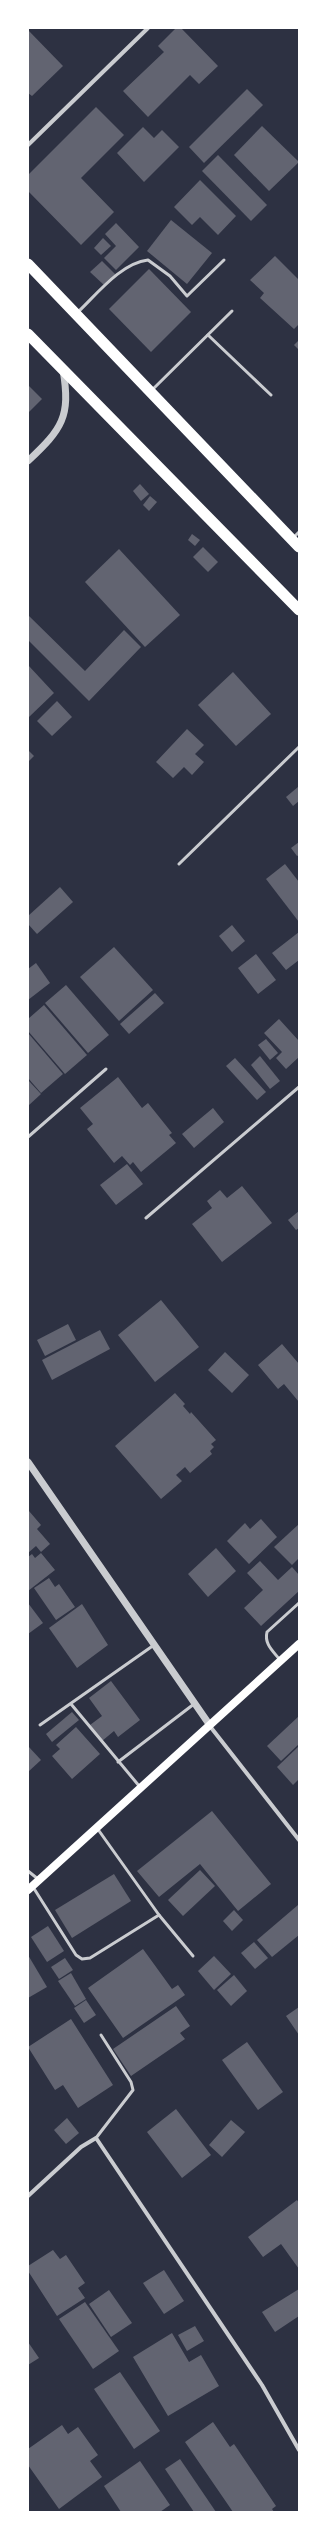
<svg xmlns="http://www.w3.org/2000/svg" width="327" height="2540" font-family="Inter,sans-serif">
  <style>
    .building { fill: #626471 }
    .lines { fill: none; stroke-linecap: round; stroke-linejoin: round }
    .service { stroke: #caccd0; stroke-width: 3 }
    .minor { stroke: #caccd0; stroke-width: 4 }
    .tertiary { stroke: #caccd0; stroke-width: 7 }
    .secondary { stroke: #fff; stroke-width: 8 }
    .trunk { stroke: #fff; stroke-width: 11 }
  </style>
  <rect width="100%" height="100%" fill="#2d3142"/>
  <g class="building">
    <polygon points="176,28 181,28 218,66 199,84 190,75 148,117 123,91 164,52 158,46"/>
    <polygon points="28,30 63,66 32,96 28,93"/>
    <polygon points="247,89 263,105 204,163 189,147"/>
    <polygon points="96,107 124,135 81,178 114,212 81,245 28,191 28,175"/>
    <polygon points="262,126 299,162 269,191 234,155"/>
    <polygon points="143,127 154,138 162,130 179,147 144,182 117,153"/>
    <polygon points="218,155 267,205 251,221 202,171"/>
    <polygon points="200,180 236,216 218,235 200,217 192,225 174,207"/>
    <polygon points="171,220 212,253 187,284 147,251"/>
    <polygon points="116,223 139,247 116,270 104,258 116,246 105,234"/>
    <polygon points="103,238 111,246 101,255 94,248"/>
    <polygon points="275,256 299,280 299,324 294,329 260,298 264,293 250,280"/>
    <polygon points="102,261 116,275 105,286 90,272"/>
    <polygon points="149,269 191,312 151,352 109,309"/>
    <polygon points="299,340 299,350 294,345"/>
    <polygon points="28,385 42,399 28,413"/>
    <polygon points="140,484 149,494 141,501 133,491"/>
    <polygon points="150,496 157,502 149,511 143,505"/>
    <polygon points="192,534 200,540 195,546 188,540"/>
    <polygon points="203,547 218,562 208,572 193,557"/>
    <polygon points="119,549 180,615 145,647 85,582"/>
    <polygon points="28,615 85,671 124,630 141,647 89,701 28,640"/>
    <polygon points="28,665 54,693 29,717 28,716"/>
    <polygon points="233,672 271,714 236,746 198,705"/>
    <polygon points="57,701 72,717 52,736 37,721"/>
    <polygon points="187,729 204,745 195,754 204,762 192,775 184,767 173,778 156,762"/>
    <polygon points="28,750 34,756 28,762"/>
    <polygon points="298,787 299,801 293,806 286,797"/>
    <polygon points="299,842 299,855 297,856 291,848"/>
    <polygon points="285,864 299,882 299,922 266,879"/>
    <polygon points="60,887 73,902 37,934 28,924 28,916"/>
    <polygon points="232,925 245,941 232,952 219,936"/>
    <polygon points="299,932 299,960 286,970 272,953"/>
    <polygon points="114,947 153,990 119,1021 80,977"/>
    <polygon points="256,954 276,980 258,994 238,968"/>
    <polygon points="36,963 50,983 28,1000 28,969"/>
    <polygon points="66,985 109,1035 88,1053 45,1003"/>
    <polygon points="155,993 164,1003 129,1034 120,1024"/>
    <polygon points="44,1005 87,1055 65,1074 28,1031 28,1019"/>
    <polygon points="279,1019 299,1041 299,1057 286,1069 276,1058 282,1052 264,1033"/>
    <polygon points="28,1033 63,1074 41,1093 28,1078"/>
    <polygon points="266,1039 278,1053 270,1060 258,1045"/>
    <polygon points="260,1056 280,1081 270,1089 251,1065"/>
    <polygon points="235,1058 266,1092 257,1100 226,1066"/>
    <polygon points="118,1077 142,1108 148,1103 172,1133 169,1135 176,1143 141,1172 133,1162 130,1165 122,1156 114,1163 87,1129 93,1124 80,1108"/>
    <polygon points="28,1080 41,1094 28,1106"/>
    <polygon points="213,1108 224,1122 194,1148 182,1134"/>
    <polygon points="127,1164 143,1184 116,1205 100,1185"/>
    <polygon points="242,1186 272,1223 222,1262 192,1224 212,1208 207,1201 220,1190 227,1198"/>
    <polygon points="299,1211 299,1228 296,1230 288,1220"/>
    <polygon points="161,1300 199,1347 155,1382 118,1335"/>
    <polygon points="68,1324 76,1340 45,1356 37,1340"/>
    <polygon points="100,1330 110,1349 52,1380 42,1360"/>
    <polygon points="282,1344 299,1364 299,1402 284,1384 278,1389 258,1365"/>
    <polygon points="225,1352 249,1375 232,1393 208,1370"/>
    <polygon points="175,1393 185,1404 183,1406 190,1414 191,1412 216,1440 211,1444 214,1447 210,1451 212,1454 190,1473 185,1467 176,1475 182,1481 161,1499 115,1446"/>
    <polygon points="29,1511 41,1525 37,1529 50,1544 41,1552 36,1546 28,1553"/>
    <polygon points="261,1519 277,1537 249,1564 227,1541 245,1523 250,1529"/>
    <polygon points="299,1524 299,1558 292,1565 274,1547"/>
    <polygon points="216,1548 236,1571 208,1597 188,1574"/>
    <polygon points="41,1553 55,1570 28,1591 28,1557 32,1554 35,1558"/>
    <polygon points="260,1561 278,1580 292,1567 299,1575 299,1591 261,1626 244,1608 263,1590 247,1573"/>
    <polygon points="49,1578 55,1587 59,1584 75,1607 56,1620 34,1588"/>
    <polygon points="28,1603 43,1623 28,1634"/>
    <polygon points="82,1604 108,1645 77,1668 49,1628"/>
    <polygon points="111,1681 140,1720 118,1737 114,1731 102,1741 90,1725 102,1716 89,1698"/>
    <polygon points="72,1712 79,1720 52,1742 46,1734"/>
    <polygon points="299,1716 299,1744 281,1761 267,1746"/>
    <polygon points="76,1727 100,1754 72,1779 52,1756 60,1749 56,1745"/>
    <polygon points="28,1746 41,1760 28,1772"/>
    <polygon points="299,1746 299,1779 293,1785 277,1767"/>
    <polygon points="212,1811 271,1884 238,1911 200,1864 159,1897 137,1871"/>
    <polygon points="200,1870 215,1886 183,1916 168,1900"/>
    <polygon points="114,1874 131,1901 72,1938 55,1910"/>
    <polygon points="298,1905 299,1935 272,1957 257,1940"/>
    <polygon points="234,1910 243,1920 232,1931 223,1921"/>
    <polygon points="48,1926 64,1951 47,1962 31,1937"/>
    <polygon points="254,1942 268,1958 255,1969 241,1953"/>
    <polygon points="143,1949 172,1989 178,1985 185,1995 123,2038 88,1988"/>
    <polygon points="28,1955 47,1987 28,1998"/>
    <polygon points="214,1956 231,1974 214,1990 198,1971"/>
    <polygon points="65,1958 73,1970 59,1979 51,1967"/>
    <polygon points="71,1973 86,1999 75,2006 58,1981"/>
    <polygon points="234,1975 247,1991 231,2006 217,1990"/>
    <polygon points="86,2000 96,2015 84,2023 74,2008"/>
    <polygon points="176,2006 190,2026 180,2033 185,2039 131,2076 113,2049"/>
    <polygon points="299,2007 299,2035 286,2016"/>
    <polygon points="71,2019 113,2085 78,2108 63,2085 55,2090 28,2047"/>
    <polygon points="247,2042 283,2092 258,2110 222,2060"/>
    <polygon points="176,2109 211,2155 182,2178 147,2132"/>
    <polygon points="67,2118 79,2133 66,2144 54,2130"/>
    <polygon points="231,2120 245,2132 222,2157 209,2145"/>
    <polygon points="297,2200 299,2203 299,2269 281,2244 263,2257 248,2237"/>
    <polygon points="53,2250 60,2259 66,2255 85,2283 78,2288 85,2298 57,2316 28,2271 28,2266"/>
    <polygon points="164,2270 184,2301 164,2314 143,2283"/>
    <polygon points="299,2289 299,2316 275,2332 262,2312"/>
    <polygon points="109,2290 132,2323 111,2337 89,2304"/>
    <polygon points="85,2302 119,2351 93,2369 59,2319"/>
    <polygon points="195,2326 204,2341 187,2351 178,2335"/>
    <polygon points="172,2333 189,2362 201,2355 219,2386 168,2416 133,2357"/>
    <polygon points="28,2342 39,2358 28,2365"/>
    <polygon points="120,2372 160,2431 134,2449 94,2389"/>
    <polygon points="213,2422 230,2447 234,2444 276,2506 272,2509 274,2512 233,2512 185,2442"/>
    <polygon points="62,2425 68,2434 78,2427 98,2455 90,2461 102,2477 59,2509 28,2465 28,2449"/>
    <polygon points="180,2459 216,2512 194,2512 165,2469"/>
    <polygon points="140,2461 170,2505 160,2512 121,2512 104,2486"/>
  </g>
  <g class="lines">
    <g class="service">
      <path d="M 78,312 C 97,294 121,263 148,260 L 170,276 L 187,296 L 224,260"/>
      <polyline points="208,335 271,395"/>
      <polyline points="151,391 232,311"/>
      <polyline points="293,538 299,532"/>
      <polyline points="179,864 299,747"/>
      <polyline points="28,1137 106,1069"/>
      <polyline points="146,1218 299,1087"/>
      <path d="M 280,1660 C 273,1651 264,1644 267,1632 L 299,1603"/>
      <polyline points="71,1704 140,1787"/>
      <polyline points="40,1725 154,1645"/>
      <polyline points="118,1762 194,1704"/>
      <polyline points="97,1828 159,1915 193,1956"/>
      <polyline points="28,1871 38,1879"/>
      <polyline points="33,1887 76,1955 82,1959 90,1958 159,1915"/>
      <polyline points="96,2138 133,2090 131,2082 101,2035"/>
    </g>
    <g class="minor">
      <polyline points="28,145 148,28"/>
      <polyline points="209,1725 299,1840"/>
      <polyline points="28,2196 81,2147 96,2138 262,2385 299,2450"/>
    </g>
    <g class="tertiary">
      <path d="M 28,461 C 62,429 71,417 63,370"/>
      <polyline points="28,1462 209,1724"/>
    </g>
    <polyline class="secondary" points="28,1890 299,1644"/>
    <g class="trunk">
      <polyline points="28,264 299,547"/>
      <polyline points="28,334 299,610"/>
    </g>
  </g>
  <rect width="327" height="2540" fill="none" stroke="#ffffff" stroke-width="58"/>
</svg>
